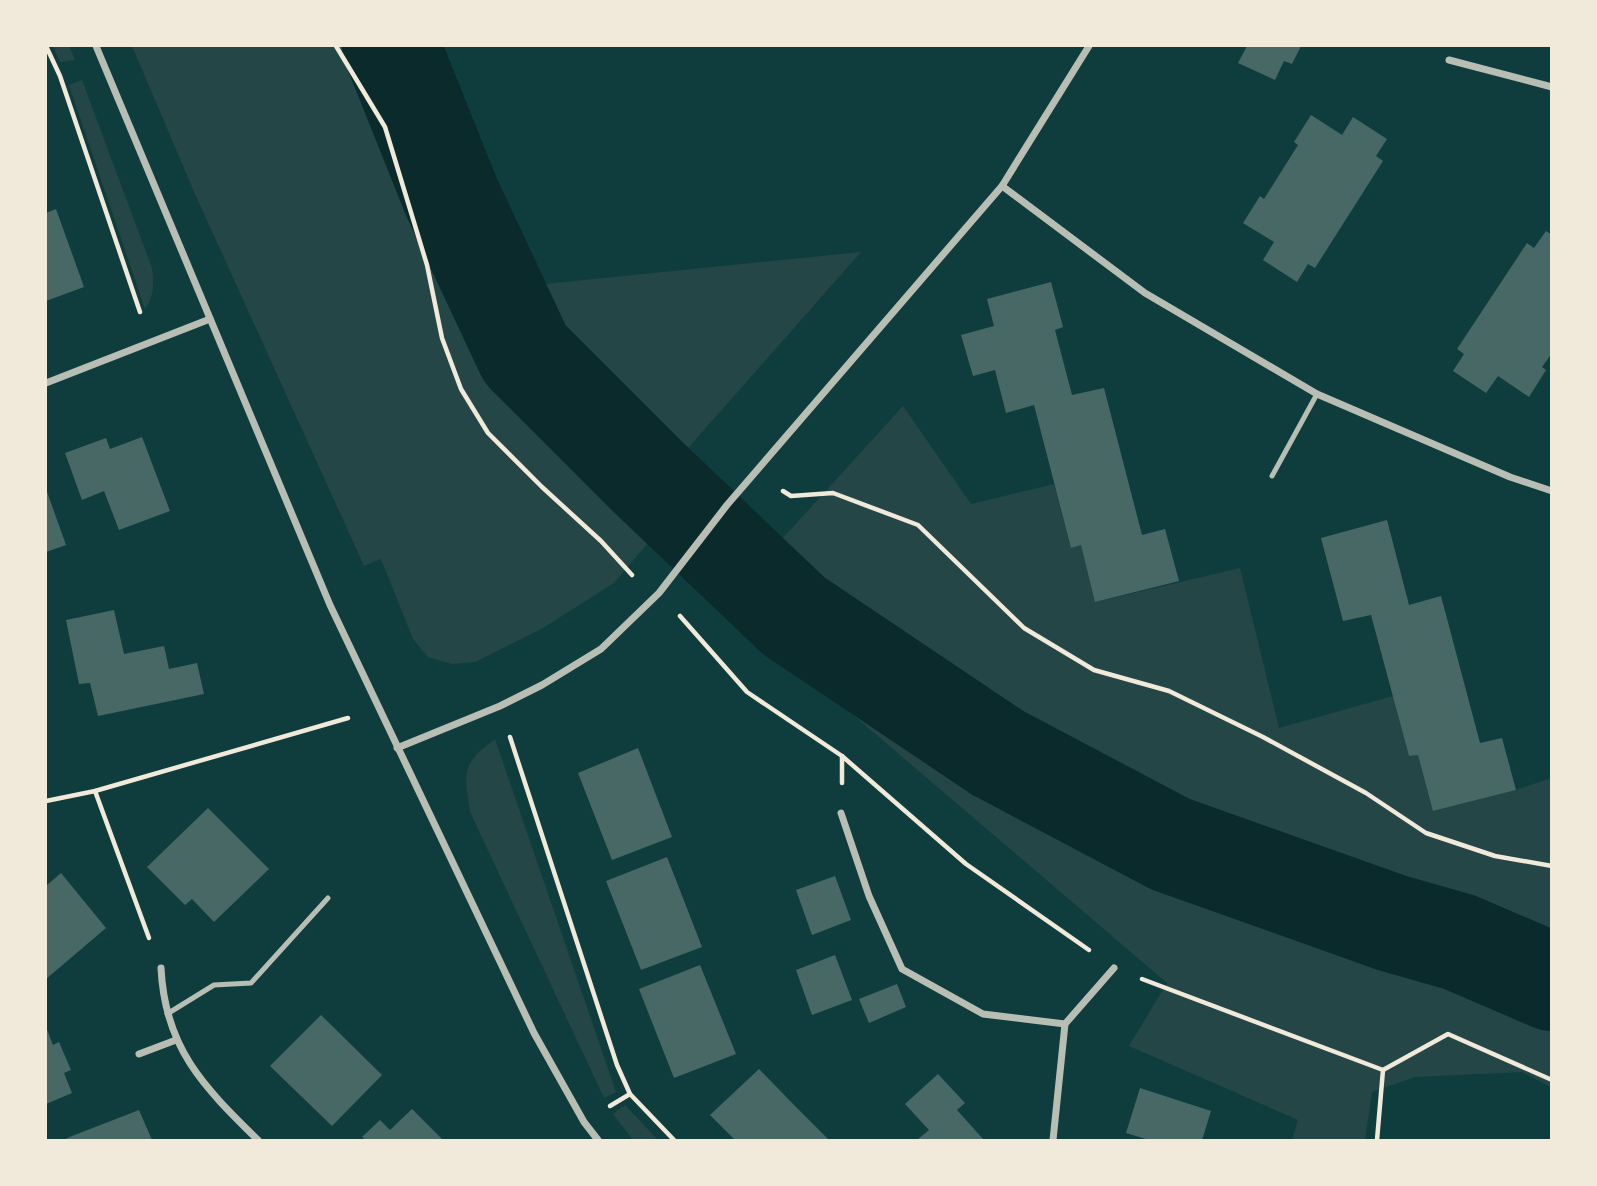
<svg xmlns="http://www.w3.org/2000/svg" width="1597" height="1186" font-family="Figtree,sans-serif">
  <style>
    .green { fill: #244646 }
    .lines { fill: none; stroke-linecap: round; stroke-linejoin: round }
    .river { stroke: #0a2a2b; stroke-width: 98 }
    .building { fill: #486865 }
    .path { stroke: #f1e9da; stroke-width: 4.5 }
    .service { stroke: #b8beb3; stroke-width: 5 }
    .minor { stroke: #b8beb3; stroke-width: 7 }
  </style>
  <rect width="100%" height="100%" fill="#0f3d3e"/>
  <g class="green">
    <polygon points="53,46 69,46 75,60 60,62"/>
    <polygon points="132,46 433,46 535,285 861,252 628,516 653,537 614,583 543,628 475,662 452,664 428,657 413,639 381,559 364,566 195,194"/>
    <path d="M 82,80 L 152,268 C 154,283 154,297 145,309 L 69,85 Z"/>
    <polygon points="903,406 971,504 1054,484 1071,548 1081,545 1096,602 1240,568 1279,728 1393,696 1409,756 1418,755 1434,811 1516,790 1551,778 1551,966 1461,929 1305,876 1172,819 1055,779 1166,850 1551,996 1551,1087 1522,1072 1415,1077 1372,1092 1365,1140 1292,1140 1298,1120 1129,1046 1167,983 723,604"/>
    <path d="M 495,739 L 616,1092 L 604,1098 L 470,812 C 464,772 461,764 495,739 Z"/>
    <polygon points="625,1105 658,1140 633,1140 613,1114"/>
  </g>
  <g class="lines">
    <polyline class="river" points="391,46 451,196 525,354 648,477 794,616 998,753 1170,844 1392,923 1459,942 1552,982"/>
  </g>
  <g class="building">
    <polygon points="1247,46 1301,46 1292,64 1284,61 1275,80 1238,63"/>
    <polygon points="1311,115 1342,135 1353,117 1387,139 1376,156 1383,161 1315,268 1308,264 1297,282 1263,260 1274,242 1243,223 1260,196 1264,199 1298,145 1294,142"/>
    <polygon points="56,209 84,287 46,301 46,213"/>
    <polygon points="1546,231 1552,235 1552,353 1542,367 1546,370 1529,397 1498,376 1486,393 1453,371 1464,354 1457,349 1527,243 1534,248"/>
    <polygon points="1051,282 1063,327 1055,330 1072,395 1104,388 1142,535 1165,529 1179,581 1095,602 1081,545 1071,548 1034,405 1006,413 995,370 973,376 961,335 994,326 987,299"/>
    <polygon points="142,437 170,511 119,530 104,491 82,500 65,453 106,438 110,449"/>
    <polygon points="46,489 66,545 46,552"/>
    <polygon points="1387,520 1409,605 1441,596 1480,743 1502,738 1516,790 1433,811 1418,755 1409,756 1371,615 1343,621 1321,538"/>
    <polygon points="114,610 124,654 164,646 169,669 197,663 204,694 98,716 90,683 79,684 66,620"/>
    <polygon points="638,748 672,837 612,860 578,773"/>
    <polygon points="208,808 269,869 214,922 192,899 185,905 147,867"/>
    <polygon points="667,857 702,947 641,970 606,881"/>
    <polygon points="61,873 106,928 46,979 46,886"/>
    <polygon points="835,876 851,920 812,935 796,890"/>
    <polygon points="835,955 852,1000 812,1015 796,970"/>
    <polygon points="700,965 736,1054 674,1078 639,989"/>
    <polygon points="897,984 906,1007 869,1023 859,999"/>
    <polygon points="321,1015 382,1075 332,1126 270,1066"/>
    <polygon points="46,1027 53,1045 59,1042 71,1070 64,1073 72,1093 46,1104"/>
    <polygon points="759,1069 793,1104 829,1140 735,1140 710,1115"/>
    <polygon points="938,1074 965,1103 957,1110 984,1140 917,1140 929,1130 905,1104"/>
    <polygon points="1140,1088 1211,1111 1202,1140 1149,1140 1126,1133"/>
    <polygon points="412,1109 443,1140 366,1140 362,1137 380,1120 390,1130"/>
    <polygon points="139,1110 152,1140 63,1140 72,1136"/>
  </g>
  <g class="lines">
    <g class="path">
      <polyline points="46,46 60,76 140,312"/>
      <polyline points="336,46 385,127 427,265 442,338 461,389 488,433 542,487 601,541 632,575"/>
      <polyline points="783,491 791,496 833,493 918,525 1024,628 1094,670 1169,691 1263,737 1366,793 1426,833 1495,856 1552,866"/>
      <polyline points="680,616 747,692 842,756 966,864 1089,950"/>
      <polyline points="510,737 617,1065 630,1094 674,1140"/>
      <polyline points="842,783 842,756"/>
      <polyline points="95,791 149,938"/>
      <polyline points="46,801 95,791 348,718"/>
      <polyline points="1142,979 1383,1070 1377,1140"/>
      <polyline points="1383,1070 1448,1034 1552,1080"/>
      <polyline points="610,1106 630,1094"/>
    </g>
    <g class="service">
      <polyline points="1272,476 1317,394"/>
      <polyline points="167,1014 214,985 251,983 328,898"/>
    </g>
    <g class="minor">
      <polyline points="96,46 330,605 534,1033 584,1122 598,1140"/>
      <polyline points="1449,60 1552,87"/>
      <polyline points="1002,186 1145,293 1317,394 1510,477 1552,491"/>
      <polyline points="46,383 210,319"/>
      <polyline points="397,748 500,706 542,685 601,649 659,593 727,505 1002,186 1089,46"/>
      <polyline points="841,813 869,896 902,969 983,1014 1065,1024"/>
      <path d="M 161,968 C 165,1049 204,1087 258,1140"/>
      <polyline points="139,1054 176,1040"/>
      <polyline points="1053,1140 1065,1024 1114,968"/>
    </g>
  </g>
  <rect width="1597" height="1186" fill="none" stroke="#f1e9da" stroke-width="94"/>
</svg>
